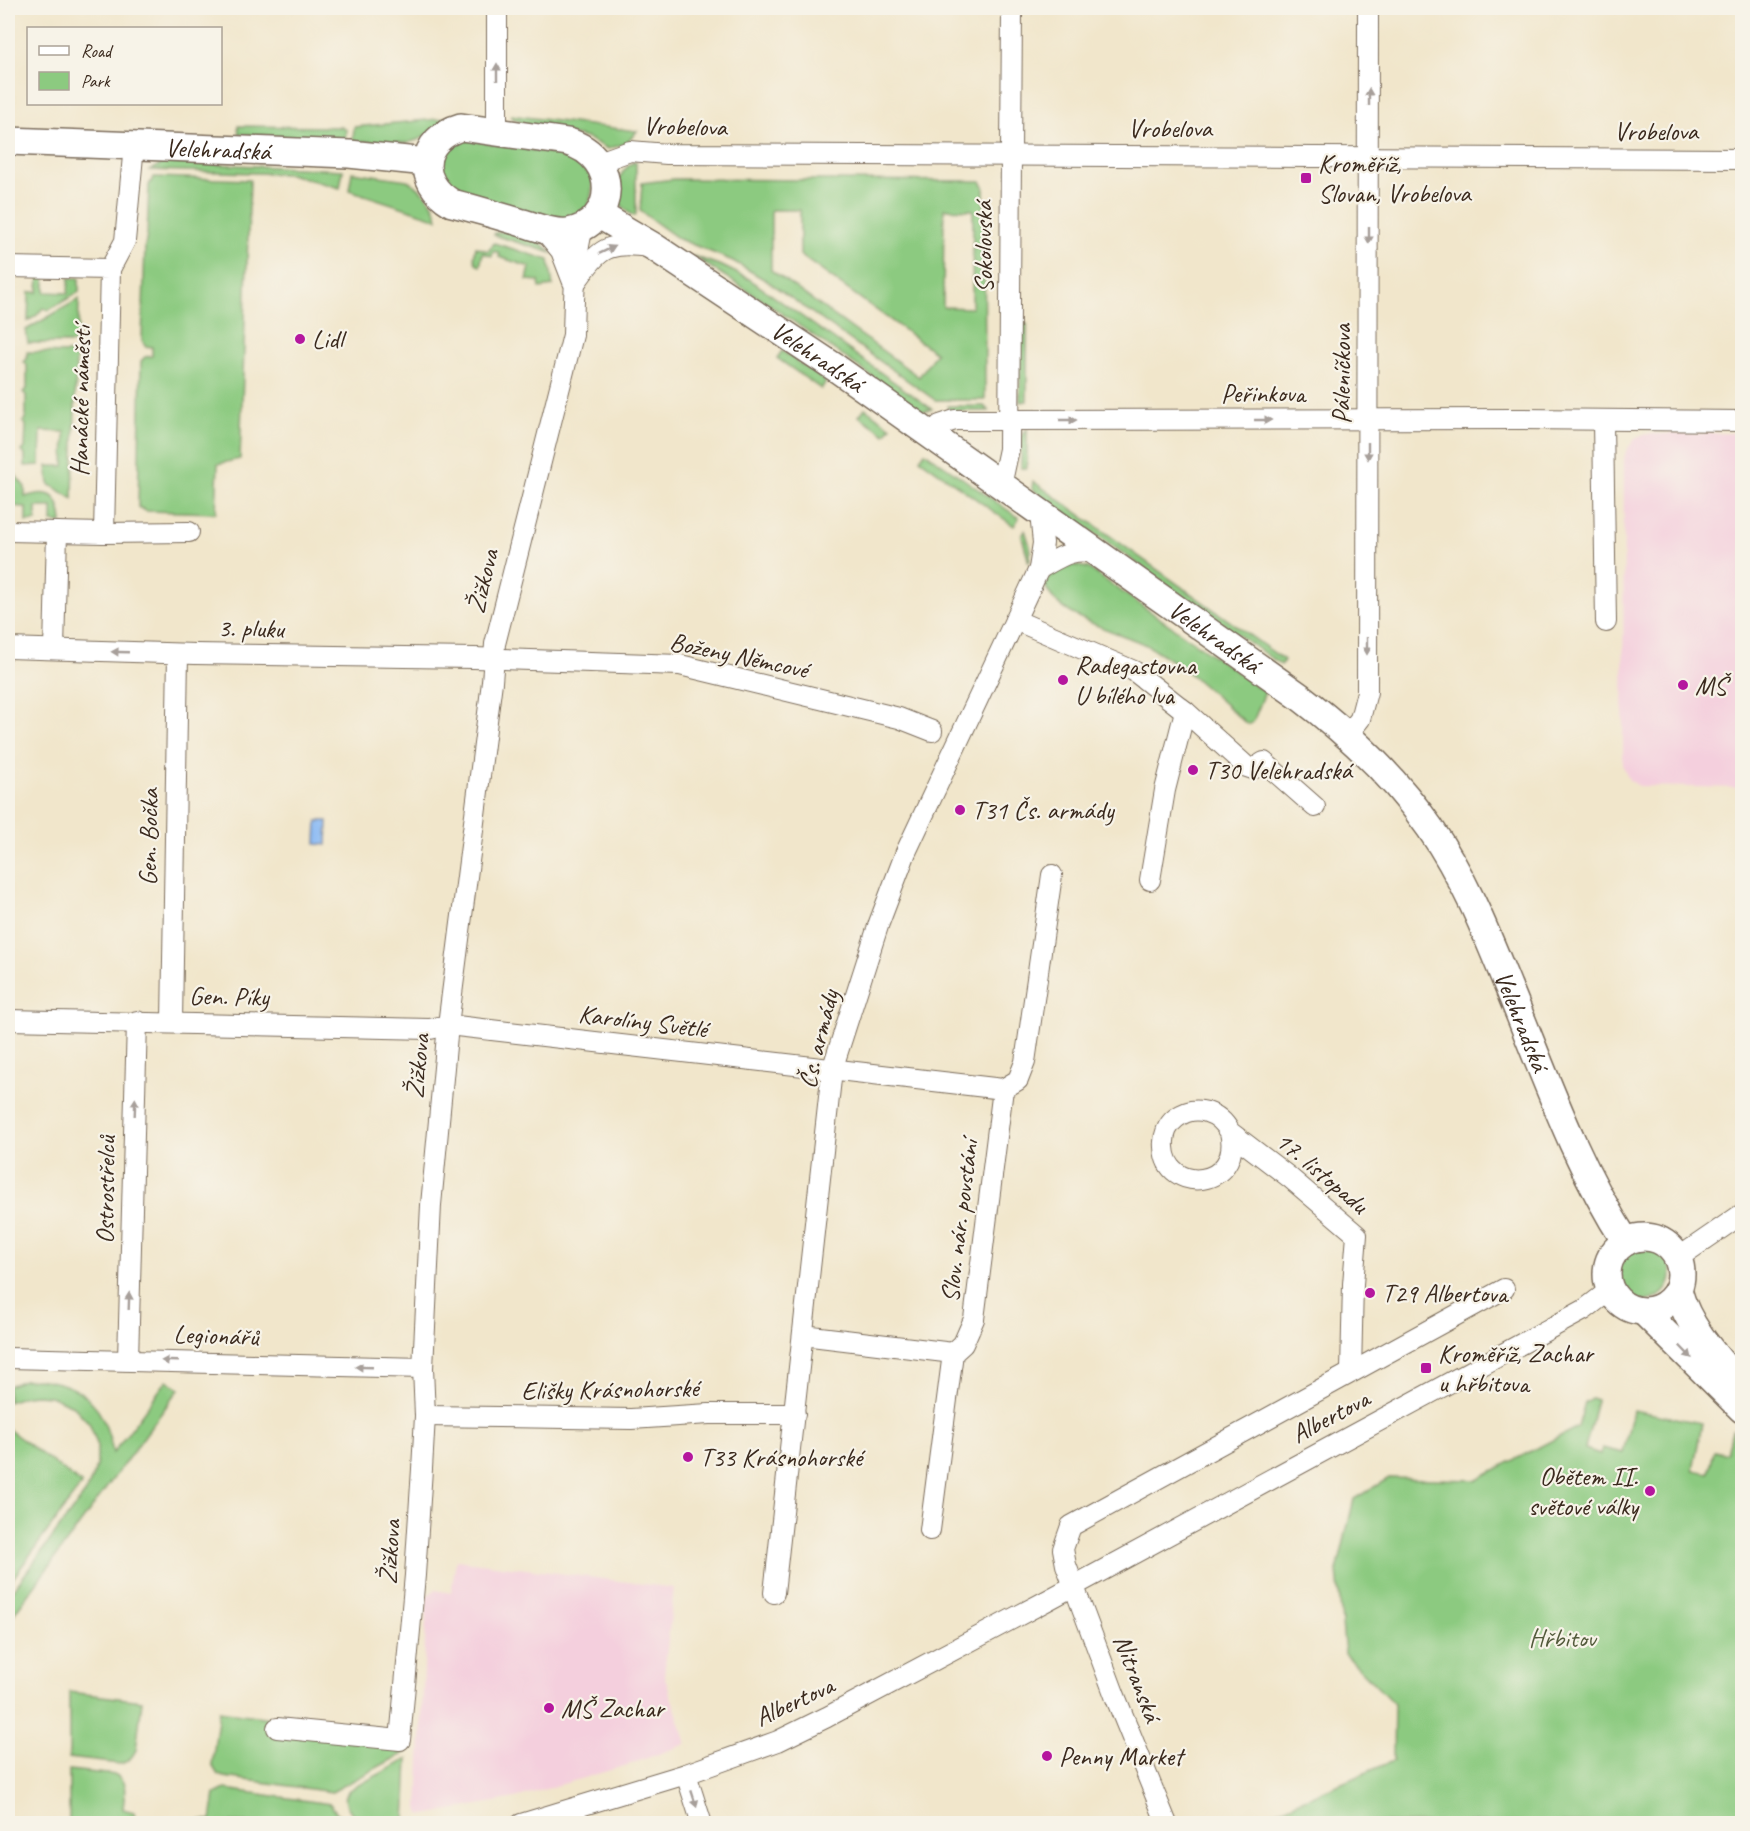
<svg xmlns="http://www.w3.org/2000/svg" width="1750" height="1831" font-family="Caveat,sans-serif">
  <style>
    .built { fill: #f4cfdd }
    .green { fill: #8cca80; stroke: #647a4f; stroke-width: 1.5; fill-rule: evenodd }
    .water { fill: #89b9f4; stroke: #627289; stroke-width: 1.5 }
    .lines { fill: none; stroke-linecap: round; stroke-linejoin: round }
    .street-casing { stroke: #7b6c5b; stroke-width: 22 }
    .secondary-casing { stroke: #7b6c5b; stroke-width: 30 }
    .street { stroke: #fff; stroke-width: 20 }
    .secondary { stroke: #fff; stroke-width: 27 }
    .oneway { fill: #a79f9a }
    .poi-dot { fill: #b5179e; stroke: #f7f3e8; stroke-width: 2 }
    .labels { text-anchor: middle; stroke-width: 4.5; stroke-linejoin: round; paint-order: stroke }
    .street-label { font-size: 26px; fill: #3b2a1e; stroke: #f7f3e8 }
    .poi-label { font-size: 26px; fill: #3b2a1e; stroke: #f7f3e8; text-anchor: start }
    .park-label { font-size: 26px; fill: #535a3b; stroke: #f7f3e8 }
  </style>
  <rect width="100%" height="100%" fill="#f7f3e8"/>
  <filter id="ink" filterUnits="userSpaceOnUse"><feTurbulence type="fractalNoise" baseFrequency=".0167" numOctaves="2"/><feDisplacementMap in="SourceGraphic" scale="12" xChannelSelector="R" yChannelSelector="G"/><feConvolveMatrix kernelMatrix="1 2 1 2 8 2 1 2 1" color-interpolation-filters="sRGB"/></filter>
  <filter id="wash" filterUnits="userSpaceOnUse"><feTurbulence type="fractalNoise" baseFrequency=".008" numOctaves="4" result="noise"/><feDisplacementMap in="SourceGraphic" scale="24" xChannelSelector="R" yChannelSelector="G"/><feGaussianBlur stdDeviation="1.35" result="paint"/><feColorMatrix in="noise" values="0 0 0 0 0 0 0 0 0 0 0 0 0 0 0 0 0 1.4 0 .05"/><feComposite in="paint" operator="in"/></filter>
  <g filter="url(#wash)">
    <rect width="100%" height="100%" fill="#f1e6cb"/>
    <g class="built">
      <polygon points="1742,433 1742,788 1639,786 1629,780 1623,766 1624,459 1626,451 1635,439 1646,434"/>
      <polygon points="456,1560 674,1588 664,1675 686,1741 686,1744 628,1765 515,1798 425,1815 420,1814 418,1808 427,1596 435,1590 451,1593"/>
    </g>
    <g class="green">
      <polygon points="512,115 517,116 637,131 627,143 608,149 587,138 526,125 511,117"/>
      <polygon points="448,118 448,120 420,139 407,143 353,141 354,127"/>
      <polygon points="238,126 337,127 342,127 346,130 345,140 239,134"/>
      <path d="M 462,139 L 575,157 L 593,178 C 592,207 587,218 556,220 L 455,191 L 444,181 L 439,163 L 447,146 Z"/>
      <path d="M 636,161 L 636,214 L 634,216 C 609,203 613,173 636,161 Z"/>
      <polygon points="165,162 343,170 340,188 289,174 150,170"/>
      <path d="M 352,172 L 407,180 C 421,188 436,203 438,219 L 349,190 Z"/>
      <polygon points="154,177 250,180 240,459 218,464 216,513 146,511 138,507 141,361 145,357 152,356 152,347 145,346 142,340 145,245 147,236 149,185"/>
      <path d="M 674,179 L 981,181 L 984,187 L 985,400 L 935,400 L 767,281 L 733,261 L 679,239 L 640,211 L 642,183 ZM 944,209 L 973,210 L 972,308 L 943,307 ZM 771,210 L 800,210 L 800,255 L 936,353 L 919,377 L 771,270 Z"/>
      <path d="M 507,231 C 525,236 540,239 552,253 L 494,235 L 495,233 Z"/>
      <path d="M 494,243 L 549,260 L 553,286 L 540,288 L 539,281 L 527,280 L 530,267 L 499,257 L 500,253 L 493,251 L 492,256 L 483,253 L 480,266 C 472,262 474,255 476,247 L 488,251 Z"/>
      <polygon points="693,256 722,266 749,279 932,409 922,411 764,301"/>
      <polygon points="39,277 45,277 45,292 68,293 69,278 79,278 79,292 49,310 43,308 36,316 28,321 29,292 38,292"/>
      <polygon points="79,299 78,338 75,343 28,343 26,330"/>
      <polygon points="1021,324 1027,324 1027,401 1020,402"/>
      <polygon points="782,351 826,382 821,389 777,358"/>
      <polygon points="27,352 71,353 76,356 73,499 49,484 47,466 64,466 65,432 41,431 40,465 25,466 25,455 22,451 25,448 26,425 23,422 26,419 26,395 23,392 27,389 27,365 24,362 27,359"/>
      <polygon points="948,406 984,406 989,411 948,411"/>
      <polygon points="865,408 891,427 885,434 859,416"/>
      <polygon points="1027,429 1027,468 1021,468 1021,436"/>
      <polygon points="925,452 1019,518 1014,526 920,459"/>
      <path d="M 8,466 L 25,487 L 25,497 C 50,488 60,495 62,523 L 52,522 L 52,507 L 36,507 L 36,521 L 26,522 L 26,507 L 10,506 L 10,520 L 8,521 Z"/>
      <polygon points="1033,481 1284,660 1281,665 1032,489"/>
      <polygon points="1025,530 1031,550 1029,563 1022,536"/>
      <path d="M 1073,565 L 1088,568 L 1265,692 L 1253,722 L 1250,724 L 1247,724 C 1217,698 1182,663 1146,645 C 1115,630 1054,618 1044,582 L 1051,575 Z"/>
      <circle cx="1644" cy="1274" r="27"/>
      <path d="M 37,1379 C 86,1384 104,1406 113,1453 L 167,1380 L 179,1389 L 8,1622 L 8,1597 L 86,1492 L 97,1466 L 97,1444 L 93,1433 L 89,1423 L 73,1406 L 50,1396 L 37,1395 L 25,1396 L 8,1402 L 8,1386 L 24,1380 Z"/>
      <polygon points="1591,1398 1597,1400 1585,1449 1600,1454 1602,1448 1623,1453 1633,1410 1702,1423 1693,1470 1709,1473 1714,1451 1727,1454 1732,1431 1742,1441 1742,1823 1263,1823 1258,1819 1393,1761 1394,1704 1345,1654 1337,1571 1354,1499 1389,1478 1475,1480 1578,1427 1585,1402"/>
      <polygon points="8,1429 82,1484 8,1585"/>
      <path d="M 69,1692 L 142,1701 L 136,1750 C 132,1758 128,1762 120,1764 L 69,1758 Z"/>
      <polygon points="219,1711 278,1719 277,1729 409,1746 408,1751 332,1792 224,1777 218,1775 212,1765"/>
      <path d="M 408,1759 L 405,1823 L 360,1823 C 352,1813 339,1802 349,1790 Z"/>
      <path d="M 69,1770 L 116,1775 C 129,1783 124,1795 123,1809 L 134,1812 L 136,1823 L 69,1823 Z"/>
      <polygon points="225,1789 330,1804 345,1823 196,1823 199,1820 211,1820 215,1794"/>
    </g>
    <polygon class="water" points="317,821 328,821 327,845 316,844"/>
  </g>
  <g filter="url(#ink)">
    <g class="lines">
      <g class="street-casing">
        <g id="street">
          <polyline points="497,131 497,8"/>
          <polyline points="599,162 630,151 667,154 1742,159"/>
          <polyline points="542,228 561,251 573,282"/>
          <polyline points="8,267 110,269 104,533 8,531"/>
          <polyline points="110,269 125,241 134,145"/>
          <path d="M 576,282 C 601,247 606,242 650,247"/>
          <polyline points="1603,421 1606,622"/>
          <polyline points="929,435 940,425 955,420 1521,419 1742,421"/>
          <polyline points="1001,486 1009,449 1012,8"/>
          <polyline points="104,533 189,532"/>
          <path d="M 1039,569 C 1059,558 1073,546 1097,554"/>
          <polyline points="1015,620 1134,671 1185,711 1247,767 1253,769 1264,762 1315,807"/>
          <polyline points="8,648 195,654 474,658 680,665 899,718 932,731"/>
          <polyline points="54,649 57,532"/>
          <polyline points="1347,735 1360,719 1367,692 1368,8"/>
          <polyline points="1150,880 1165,790 1185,711"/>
          <polyline points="8,1020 430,1029 448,1025 1003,1089"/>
          <polyline points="172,1022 178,654"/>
          <path d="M 1230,1132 C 1243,1188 1166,1196 1164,1147 C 1163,1136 1167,1125 1176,1118 C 1196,1103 1219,1112 1230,1132 L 1289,1177 L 1357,1235 L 1353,1284 L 1351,1372"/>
          <polyline points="1678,1258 1742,1214"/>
          <polyline points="803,1335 953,1353"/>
          <polyline points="8,1358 423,1368"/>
          <polyline points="128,1360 137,1021"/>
          <polyline points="425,1416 631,1419 709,1414 795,1414"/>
          <polyline points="930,1530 953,1353 963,1344 974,1319 1003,1089 1018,1080 1025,1062 1052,875"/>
          <polyline points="774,1593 832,1070 879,923 906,852 1039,569 1043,543 1040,513"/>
          <path d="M 277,1728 L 400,1740 L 415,1575 L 422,1469 L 425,1416 L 423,1368 L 431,1205 L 448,1025 L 492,682 L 495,644 L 573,335 C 574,299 574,262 583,227"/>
          <polyline points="686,1774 702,1824"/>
          <polyline points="521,1824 686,1774 778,1741 827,1717 1046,1601 1584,1310 1610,1290"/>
          <polyline points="1167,1824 1115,1696 1066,1565 1063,1549 1071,1526 1504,1289"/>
        </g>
      </g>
      <g class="secondary-casing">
        <g id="secondary">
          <path d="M 461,127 L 568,142 C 620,157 618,224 568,232 C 553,234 537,227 523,223 C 499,216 476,209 452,203 C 415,181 420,139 461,127 Z"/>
          <path id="s1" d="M 8,141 L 349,154 L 427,162"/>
          <path id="s2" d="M 598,214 L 654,247 L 836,368 L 1299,696 C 1349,734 1394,776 1430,828 C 1464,877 1486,932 1508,986 C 1544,1073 1575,1163 1626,1242"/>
          <circle cx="1644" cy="1274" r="37"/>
          <path d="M 1678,1290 C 1688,1328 1717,1358 1742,1387"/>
          <polyline points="1644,1312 1742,1409"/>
        </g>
      </g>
      <use href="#street" class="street"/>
      <use href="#secondary" class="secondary"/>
    </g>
    <defs><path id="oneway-solid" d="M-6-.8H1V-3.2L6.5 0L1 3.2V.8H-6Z" transform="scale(1.5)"/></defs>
    <g class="oneway">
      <use href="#oneway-solid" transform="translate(497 72) rotate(-90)"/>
      <use href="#oneway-solid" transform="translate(1369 97) rotate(-90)"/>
      <use href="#oneway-solid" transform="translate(1369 235) rotate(90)"/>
      <use href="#oneway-solid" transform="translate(607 250) rotate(-26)"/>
      <use href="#oneway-solid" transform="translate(1068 420)"/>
      <use href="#oneway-solid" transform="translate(1263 420)"/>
      <use href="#oneway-solid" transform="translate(1368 451) rotate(90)"/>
      <use href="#oneway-solid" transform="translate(1367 646) rotate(90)"/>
      <use href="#oneway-solid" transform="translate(120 652) rotate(-178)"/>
      <use href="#oneway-solid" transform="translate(135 1107) rotate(-88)"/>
      <use href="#oneway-solid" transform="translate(129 1301) rotate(-88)"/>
      <use href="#oneway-solid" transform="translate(1686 1352) rotate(46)"/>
      <use href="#oneway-solid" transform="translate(170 1361) rotate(-178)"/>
      <use href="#oneway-solid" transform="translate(364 1367) rotate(-178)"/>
      <use href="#oneway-solid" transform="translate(694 1799) rotate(72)"/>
    </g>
  </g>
  <g class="poi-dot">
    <rect x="1300" y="172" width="12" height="12" rx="3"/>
    <circle cx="300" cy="339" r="6"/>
    <circle cx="1063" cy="680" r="6"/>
    <circle cx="1683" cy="685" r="6"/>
    <circle cx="1193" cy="770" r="6"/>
    <circle cx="960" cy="810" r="6"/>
    <circle cx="1370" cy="1293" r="6"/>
    <rect x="1420" y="1362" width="12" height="12" rx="3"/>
    <circle cx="688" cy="1457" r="6"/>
    <circle cx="1650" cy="1491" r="6"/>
    <circle cx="549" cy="1708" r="6"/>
    <circle cx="1047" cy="1756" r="6"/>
  </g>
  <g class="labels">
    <g class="street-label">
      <text transform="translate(685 126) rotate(1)" y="9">Vrobelova</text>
      <text x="1170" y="137">Vrobelova</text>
      <text x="1656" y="140">Vrobelova</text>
      <text dy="9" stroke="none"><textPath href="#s1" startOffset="210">Velehradská</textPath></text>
      <text transform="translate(983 247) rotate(-90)" y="9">Sokolovská</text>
      <text dy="9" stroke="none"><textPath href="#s2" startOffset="262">Velehradská</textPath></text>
      <text transform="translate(1341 374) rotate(-90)" y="9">Páleníčkova</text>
      <text x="1263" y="402">Peřinkova</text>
      <text transform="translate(80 401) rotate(-89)" y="9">Hanácké náměstí</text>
      <text transform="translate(482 581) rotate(-76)" y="9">Žižkova</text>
      <text transform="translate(251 628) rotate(1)" y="9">3. pluku</text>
      <text dy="9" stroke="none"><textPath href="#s2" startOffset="748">Velehradská</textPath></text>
      <text transform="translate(739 655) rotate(12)" y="9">Boženy Němcové</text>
      <text transform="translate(148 837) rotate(-89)" y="9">Gen. Bočka</text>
      <text transform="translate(229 996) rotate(1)" y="9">Gen. Píky</text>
      <text transform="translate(643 1021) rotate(7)" y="9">Karolíny Světlé</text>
      <text dy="9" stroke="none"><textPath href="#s2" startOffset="1252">Velehradská</textPath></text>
      <text transform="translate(818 1039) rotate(-76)" y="9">Čs. armády</text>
      <text transform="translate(417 1066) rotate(-84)" y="9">Žižkova</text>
      <text transform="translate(1322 1172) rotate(40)" y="9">17. listopadu</text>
      <text transform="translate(105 1190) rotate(-89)" y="9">Ostrostřelců</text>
      <text transform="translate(959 1221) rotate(-83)" y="9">Slov. nár. povstání</text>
      <text transform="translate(216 1335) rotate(2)" y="9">Legionářů</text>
      <text transform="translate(610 1389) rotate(-1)" y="9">Elišky Krásnohorské</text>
      <text transform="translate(1330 1416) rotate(-28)" y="9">Albertova</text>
      <text transform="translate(389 1552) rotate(-86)" y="9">Žižkova</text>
      <text transform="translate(1138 1678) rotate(69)" y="9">Nitranská</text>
      <text transform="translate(794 1701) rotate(-25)" y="9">Albertova</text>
    </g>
    <g class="poi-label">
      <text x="1318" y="172">Kroměříž,<tspan x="1318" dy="30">Slovan, Vrobelova</tspan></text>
      <text x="312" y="348">Lidl</text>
      <text x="1075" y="674">Radegastovna<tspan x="1075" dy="30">U bílého lva</tspan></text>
      <text x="1695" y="694">MŠ</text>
      <text x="1205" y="779">T30 Velehradská</text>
      <text x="972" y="819">T31 Čs. armády</text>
      <text x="1382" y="1302">T29 Albertova</text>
      <text x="1438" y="1362">Kroměříž, Zachar<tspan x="1438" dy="30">u hřbitova</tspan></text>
      <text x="700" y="1466">T33 Krásnohorské</text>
      <text x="1638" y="1485" text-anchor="end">Obětem II.<tspan x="1638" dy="30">světové války</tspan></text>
      <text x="561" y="1717">MŠ Zachar</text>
      <text x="1059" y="1765">Penny Market</text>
    </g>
    <g class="park-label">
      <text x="1562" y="1647">Hřbitov</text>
    </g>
  </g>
  <rect width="1750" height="1831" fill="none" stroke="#f7f3e8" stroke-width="30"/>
  <rect x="27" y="27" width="195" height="78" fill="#f7f3e8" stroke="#aca397" stroke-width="1.5"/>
  <rect x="39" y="46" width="30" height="9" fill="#ffffff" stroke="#aca397" stroke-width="1.5"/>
  <text x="81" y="57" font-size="18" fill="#3b2a1e">Road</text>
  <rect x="39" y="72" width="30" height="18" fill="#8cca80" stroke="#aca397" stroke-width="1.5"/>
  <text x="81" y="87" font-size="18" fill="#3b2a1e">Park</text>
</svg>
